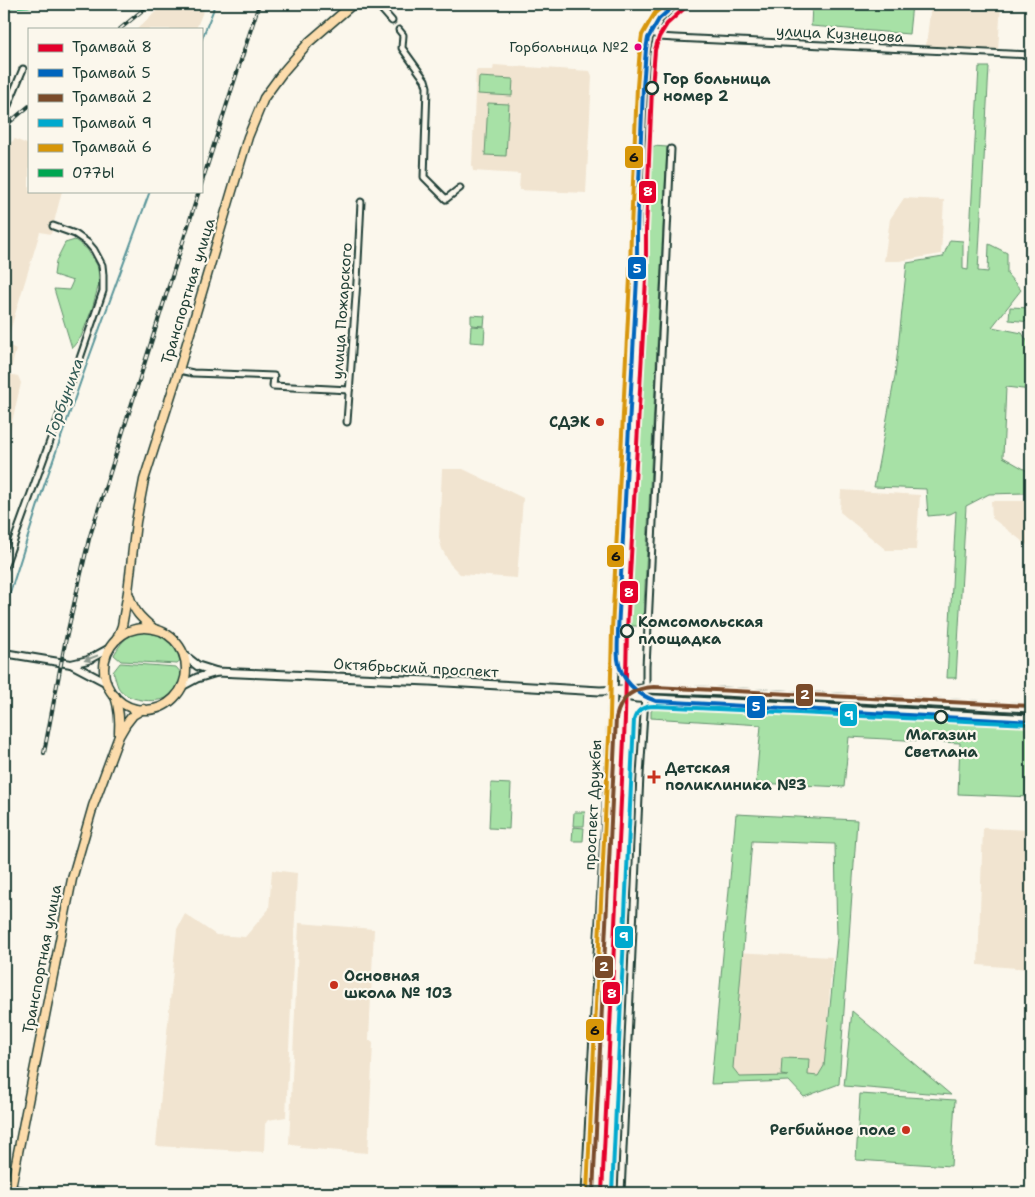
<svg xmlns="http://www.w3.org/2000/svg" width="1035" height="1197" font-family="'Shantell Sans',sans-serif">
  <style>
    .built { fill: #f1e4d0 }
    .green { fill: #a7e1a6; stroke: #638f6d; fill-rule: evenodd }
    .lines { fill: none; stroke-linecap: round; stroke-linejoin: round }
    .stream { stroke: #5a969a; stroke-width: 2 }
    .minor-tunnel { stroke: #cfd2c7; stroke-width: 5; stroke-dasharray: 5 2.5; stroke-linecap: butt }
    .minor-casing { stroke: #1f3d34; stroke-width: 9 }
    .tertiary-casing { stroke: #1f3d34; stroke-width: 10 }
    .secondary-casing { stroke: #1f3d34; stroke-width: 11 }
    .primary-casing { stroke: #1f3d34; stroke-width: 11 }
    .minor { stroke: #fbf7ec; stroke-width: 5 }
    .tertiary { stroke: #fbf7ec; stroke-width: 6 }
    .secondary { stroke: #fbf7ec; stroke-width: 7 }
    .primary { stroke: #fcdcac; stroke-width: 8 }
    .rail-casing { stroke: #1f3d34; stroke-width: 4 }
    .rail { stroke: #fbf7ec; stroke-width: 2; stroke-dasharray: 5.5; stroke-linecap: butt }
    .rail-1-casing { stroke: #fbf7ec; stroke-width: 9 }
    .rail-1 { stroke: #00a651; stroke-width: 5 }
    .tram-1-casing { stroke: #fbf7ec; stroke-width: 8 }
    .tram-2-casing { stroke: #fbf7ec; stroke-width: 8 }
    .tram-3-casing { stroke: #fbf7ec; stroke-width: 8 }
    .tram-4-casing { stroke: #fbf7ec; stroke-width: 8 }
    .tram-5-casing { stroke: #fbf7ec; stroke-width: 8 }
    .tram-1 { stroke: #e4002b; stroke-width: 4 }
    .tram-2 { stroke: #0065bd; stroke-width: 4 }
    .tram-3 { stroke: #7a4b2a; stroke-width: 4 }
    .tram-4 { stroke: #00a9ce; stroke-width: 4 }
    .tram-5 { stroke: #d79608; stroke-width: 4 }
    .oneway { fill: #8d9a90 }
    .bus-dot { fill: #e5007d; stroke: #fbf7ec; stroke-width: 2 }
    .stop-dot { fill: #fbf7ec; stroke: #1f3d34; stroke-width: 2.5 }
    .poi-dot { fill: #c8321e; stroke: #fbf7ec; stroke-width: 2 }
    .labels { text-anchor: middle; stroke-width: 4.5; stroke-linejoin: round; paint-order: stroke }
    .bus-label { font-size: 14px; fill: #1f3d34; stroke: #fbf7ec; text-anchor: end }
    .street-label { font-size: 15px; fill: #1f3d34; stroke: #fbf7ec }
    .stop-label { font-size: 15px; font-weight: bold; fill: #1f3d34; stroke: #fbf7ec; text-anchor: start }
    .poi-label { font-size: 15px; font-weight: bold; fill: #1f3d34; stroke: #fbf7ec; text-anchor: end }
    .water-label { font-size: 16px; font-style: italic; fill: #335b56; stroke: #fbf7ec }
    .line-badge { stroke: #fbf7ec; stroke-width: 2 }
    .badge-label { font-size: 14px; text-anchor: middle; font-weight: bold; fill: #fff }
    .pale-badge-label { font-size: 14px; text-anchor: middle; font-weight: bold; fill: #111 }
  </style>
  <rect width="100%" height="100%" fill="#fbf7ec"/>
  <filter id="ink" filterUnits="userSpaceOnUse"><feTurbulence type="fractalNoise" baseFrequency=".02" numOctaves="2"/><feDisplacementMap in="SourceGraphic" scale="10" xChannelSelector="R" yChannelSelector="G"/><feConvolveMatrix kernelMatrix="1 2 1 2 8 2 1 2 1" color-interpolation-filters="sRGB"/></filter>
  <g filter="url(#ink)">
    <g class="built">
      <polygon points="164,4 206,4 196,29 137,29"/>
      <polygon points="931,4 1001,4 998,50 926,46"/>
      <polygon points="494,65 590,71 592,76 586,193 519,190 520,174 473,171 472,165 476,70 493,70"/>
      <polygon points="15,139 29,145 29,191 62,191 51,234 40,232 6,344 16,349 10,373 4,372 4,148"/>
      <polygon points="904,198 944,200 941,254 899,261 884,261 890,219"/>
      <polygon points="4,373 18,376 21,383 4,456"/>
      <polygon points="442,469 463,469 523,498 517,578 460,574 450,564 442,549 439,538"/>
      <polygon points="841,490 920,495 916,550 886,550 840,512"/>
      <polygon points="991,501 1031,501 1031,548 992,518"/>
      <polygon points="983,828 1031,830 1031,969 978,965"/>
      <polygon points="272,870 297,873 286,1117 268,1120 265,1124 264,1152 156,1146 177,929 185,914 216,935 245,937 269,909"/>
      <polygon points="299,923 374,929 369,1040 373,1043 368,1153 300,1148 300,1145 289,1144"/>
      <polygon points="733,952 832,957 824,1083 726,1077"/>
    </g>
    <g class="green">
      <polygon points="812,4 912,4 909,34 811,26"/>
      <polygon points="979,67 989,67 978,271 988,272 989,244 1007,253 1007,274 1021,290 992,327 1022,333 1031,347 1031,390 1006,387 1003,457 1031,473 1031,494 1024,493 989,494 966,506 956,678 947,678 956,511 950,514 928,516 926,489 874,487 895,376 907,263 943,257 950,240 963,241 963,269 968,270"/>
      <polygon points="479,77 513,79 512,96 478,94"/>
      <polygon points="488,103 509,104 506,156 485,155"/>
      <polygon points="653,146 667,147 643,626 625,626"/>
      <polygon points="75,240 87,249 97,265 100,280 92,309 81,337 72,348 54,289 69,290 73,281 54,275 56,261 65,243"/>
      <polygon points="1010,307 1031,308 1031,322 1009,320"/>
      <polygon points="471,315 485,316 484,326 471,325"/>
      <polygon points="471,326 485,327 484,343 470,342"/>
      <path d="M 145,631 C 165,635 175,641 181,661 L 177,664 L 121,661 L 114,655 C 123,639 127,635 145,631 Z"/>
      <path d="M 120,663 L 176,667 L 182,674 C 180,681 175,693 168,697 C 155,704 126,701 118,687 C 116,682 115,676 113,672 Z"/>
      <polygon points="665,708 1031,723 1031,797 958,794 960,743 849,737 844,787 756,783 761,725 651,718 651,711 654,709"/>
      <polygon points="491,783 511,784 509,829 489,828"/>
      <polygon points="574,812 585,812 584,826 573,826"/>
      <path d="M 736,814 L 857,820 L 839,1084 L 804,1097 L 789,1081 L 711,1084 ZM 752,841 L 835,844 L 837,938 L 824,1066 L 818,1076 L 808,1075 L 809,1059 L 782,1058 L 781,1075 L 788,1076 L 740,1077 L 733,1068 Z"/>
      <polygon points="573,827 584,828 583,841 572,841"/>
      <polygon points="852,1011 951,1095 844,1086"/>
      <polygon points="860,1094 955,1100 951,1166 856,1160"/>
    </g>
    <g class="lines">
      <g class="stream">
        <polyline points="201,41 213,11 214,4"/>
        <polyline points="4,612 44,486 90,355 150,191"/>
      </g>
      <polyline class="minor-tunnel" points="392,21 399,30"/>
      <g class="minor-casing">
        <g id="minor">
          <polyline points="377,4 392,21"/>
          <polyline points="399,30 403,35 402,48 425,80 427,87 424,177 446,199 460,188"/>
          <polyline points="650,30 659,37 675,38 1031,55"/>
          <polyline points="4,115 23,69"/>
          <polyline points="179,370 193,373 274,376 273,386 349,390"/>
          <polyline points="347,422 357,281 361,202"/>
          <polyline points="4,568 78,364 103,291 103,275 102,265 94,250 88,243 75,234 53,226"/>
          <polyline points="646,689 646,667 671,149"/>
          <polyline points="621,1193 640,775 645,698"/>
        </g>
      </g>
      <g class="tertiary-casing">
        <g id="tertiary">
          <polyline points="4,653 71,664 107,683"/>
          <polyline points="71,664 88,660 110,648"/>
          <polyline points="11,1189 37,1193"/>
        </g>
      </g>
      <g class="secondary-casing">
        <g id="secondary">
          <polyline points="184,655 198,666 217,672 429,681 600,691 644,689 723,692 1031,708"/>
          <polyline points="182,686 197,678 217,672"/>
          <polyline points="614,691 625,696 637,698 1031,719"/>
          <polyline points="586,1193 598,954 612,717 620,527 645,54 650,30 659,19 674,4"/>
        </g>
      </g>
      <g class="primary-casing">
        <g id="primary">
          <path d="M 129,595 C 134,612 141,618 154,629"/>
          <circle cx="145" cy="669" r="41"/>
          <polyline points="117,639 122,626 128,592 136,522 144,480 179,370 248,137 264,98 283,72 309,42 353,4"/>
          <path d="M 115,696 C 119,709 120,720 119,733"/>
          <polyline points="10,1193 72,879 93,806 119,736 126,724 133,715 143,709"/>
        </g>
      </g>
      <use href="#minor" class="minor"/>
      <use href="#tertiary" class="tertiary"/>
      <use href="#secondary" class="secondary"/>
      <use href="#primary" class="primary"/>
      <g class="rail-casing">
        <g id="rail">
          <polyline points="120,29 150,4"/>
          <polyline points="4,127 29,106"/>
          <polyline points="201,185 259,4"/>
          <polyline points="44,753 65,643 89,539 199,191"/>
        </g>
      </g>
      <use href="#rail" class="rail"/>
      <g class="rail-1-casing">
        <polyline id="rail-1" points="4,6 45,4"/>
      </g>
      <use href="#rail-1" class="rail-1"/>
      <g class="tram-1-casing">
        <polyline id="tram-1" points="602,1193 625,718 627,631 646,278 646,231 652,88 655,50 659,37 667,24 689,4"/>
      </g>
      <g class="tram-2-casing">
        <path id="tram-2" d="M 676,4 L 659,19 L 648,38 L 646,49 L 643,88 L 637,231 L 637,278 L 618,631 C 618,640 617,650 618,659 C 620,679 637,695 656,701 L 1031,722"/>
      </g>
      <g class="tram-3-casing">
        <path id="tram-3" d="M 593,1193 L 616,718 C 621,696 633,688 654,687 L 1031,706"/>
      </g>
      <g class="tram-4-casing">
        <path id="tram-4" d="M 612,1193 L 634,720 C 637,709 644,706 654,706 L 1030,724"/>
      </g>
      <g class="tram-5-casing">
        <polyline id="tram-5" points="587,1192 610,716 612,630 630,278 631,230 637,87 640,49 642,35 650,21 655,13 666,4"/>
      </g>
      <use href="#tram-1" class="tram-1"/>
      <use href="#tram-2" class="tram-2"/>
      <use href="#tram-3" class="tram-3"/>
      <use href="#tram-4" class="tram-4"/>
      <use href="#tram-5" class="tram-5"/>
    </g>
    <defs><path id="oneway-solid" d="M-6-.8H1V-3.2L6.5 0L1 3.2V.8H-6Z" transform="scale(1.25)"/></defs>
    <use class="oneway" href="#oneway-solid" transform="translate(91 658) rotate(159)"/>
  </g>
  <circle class="bus-dot" cx="638" cy="47" r="4.5"/>
  <g class="stop-dot">
    <circle cx="652" cy="88" r="6"/>
    <circle cx="627" cy="631" r="6"/>
    <circle cx="941" cy="717" r="6"/>
  </g>
  <g class="poi-dot">
    <circle cx="600" cy="422" r="5"/>
    <path d="M651.5 769.5h5v5h5v5h-5v5h-5v-5h-5v-5h5z"/>
    <circle cx="334" cy="985" r="5"/>
    <circle cx="906" cy="1130" r="5"/>
  </g>
  <g class="labels">
    <g class="bus-label">
      <text x="629" y="52">Горбольница №2</text>
    </g>
    <g class="street-label">
      <text transform="translate(840 34) rotate(3)" y="5">улица Кузнецова</text>
      <text transform="translate(188 291) rotate(-73)" y="5">Транспортная улица</text>
      <text transform="translate(342 311) rotate(-86)" y="5">улица Пожарского</text>
      <text transform="translate(416 668) rotate(3)" y="5">Октябрьский проспект</text>
      <text transform="translate(593 805) rotate(-87)" y="5">проспект Дружбы</text>
      <text transform="translate(42 959) rotate(-79)" y="5">Транспортная улица</text>
    </g>
    <g class="stop-label">
      <text x="663" y="84">Гор больница<tspan x="663" dy="17">номер 2</tspan></text>
      <text x="638" y="627">Комсомольская<tspan x="638" dy="17">площадка</tspan></text>
      <text x="941" y="740" text-anchor="middle">Магазин<tspan x="941" dy="17">Светлана</tspan></text>
    </g>
    <g class="poi-label">
      <text x="590" y="427">СДЭК</text>
      <text x="665" y="773" text-anchor="start">Детская<tspan x="665" dy="17">поликлиника №3</tspan></text>
      <text x="344" y="981" text-anchor="start">Основная<tspan x="344" dy="17">школа № 103</tspan></text>
      <text x="896" y="1135">Регбийное поле</text>
    </g>
    <g class="water-label">
      <text transform="translate(64 397) rotate(-70)" y="6">Горбуниха</text>
    </g>
  </g>
  <g class="line-badge">
    <rect x="624" y="145" width="20" height="24" rx="5" fill="#d79608"/>
    <rect x="638" y="180" width="19" height="24" rx="5" fill="#e4002b"/>
    <rect x="627" y="256" width="20" height="24" rx="5" fill="#0065bd"/>
    <rect x="606" y="544" width="19" height="24" rx="5" fill="#d79608"/>
    <rect x="619" y="580" width="20" height="24" rx="5" fill="#e4002b"/>
    <rect x="795" y="683" width="19" height="24" rx="5" fill="#7a4b2a"/>
    <rect x="746" y="695" width="20" height="24" rx="5" fill="#0065bd"/>
    <rect x="839" y="703" width="19" height="24" rx="5" fill="#00a9ce"/>
    <rect x="614" y="925" width="20" height="24" rx="5" fill="#00a9ce"/>
    <rect x="594" y="955" width="20" height="24" rx="5" fill="#7a4b2a"/>
    <rect x="602" y="981" width="19" height="24" rx="5" fill="#e4002b"/>
    <rect x="585" y="1018" width="20" height="24" rx="5" fill="#d79608"/>
  </g>
  <g class="badge-label">
    <text x="648" y="196">8</text>
    <text x="637" y="273">5</text>
    <text x="629" y="597">8</text>
    <text x="805" y="699">2</text>
    <text x="756" y="711">5</text>
    <text x="849" y="720">9</text>
    <text x="624" y="941">9</text>
    <text x="604" y="971">2</text>
    <text x="612" y="998">8</text>
  </g>
  <g class="pale-badge-label">
    <text x="634" y="162">6</text>
    <text x="616" y="561">6</text>
    <text x="595" y="1035">6</text>
  </g>
  <rect width="1035" height="1197" fill="none" stroke="#fbf7ec" stroke-width="20"/>
  <rect x="10" y="10" width="1015" height="1177" fill="none" stroke="#1f3d34" stroke-width="2" filter="url(#ink)"/>
  <rect x="28" y="28" width="175" height="165" fill="#fbf7ec" stroke="#a3ada2"/>
  <rect x="38" y="44" width="25" height="8" fill="#e4002b" stroke="#a3ada2"/>
  <text x="72" y="52" font-size="15" fill="#1f3d34">Трамвай 8</text>
  <rect x="38" y="69" width="25" height="8" fill="#0065bd" stroke="#a3ada2"/>
  <text x="72" y="78" font-size="15" fill="#1f3d34">Трамвай 5</text>
  <rect x="38" y="94" width="25" height="8" fill="#7a4b2a" stroke="#a3ada2"/>
  <text x="72" y="102" font-size="15" fill="#1f3d34">Трамвай 2</text>
  <rect x="38" y="119" width="25" height="8" fill="#00a9ce" stroke="#a3ada2"/>
  <text x="72" y="128" font-size="15" fill="#1f3d34">Трамвай 9</text>
  <rect x="38" y="144" width="25" height="8" fill="#d79608" stroke="#a3ada2"/>
  <text x="72" y="152" font-size="15" fill="#1f3d34">Трамвай 6</text>
  <rect x="38" y="169" width="25" height="8" fill="#00a651" stroke="#a3ada2"/>
  <text x="72" y="178" font-size="15" fill="#1f3d34">077Ы</text>
</svg>
